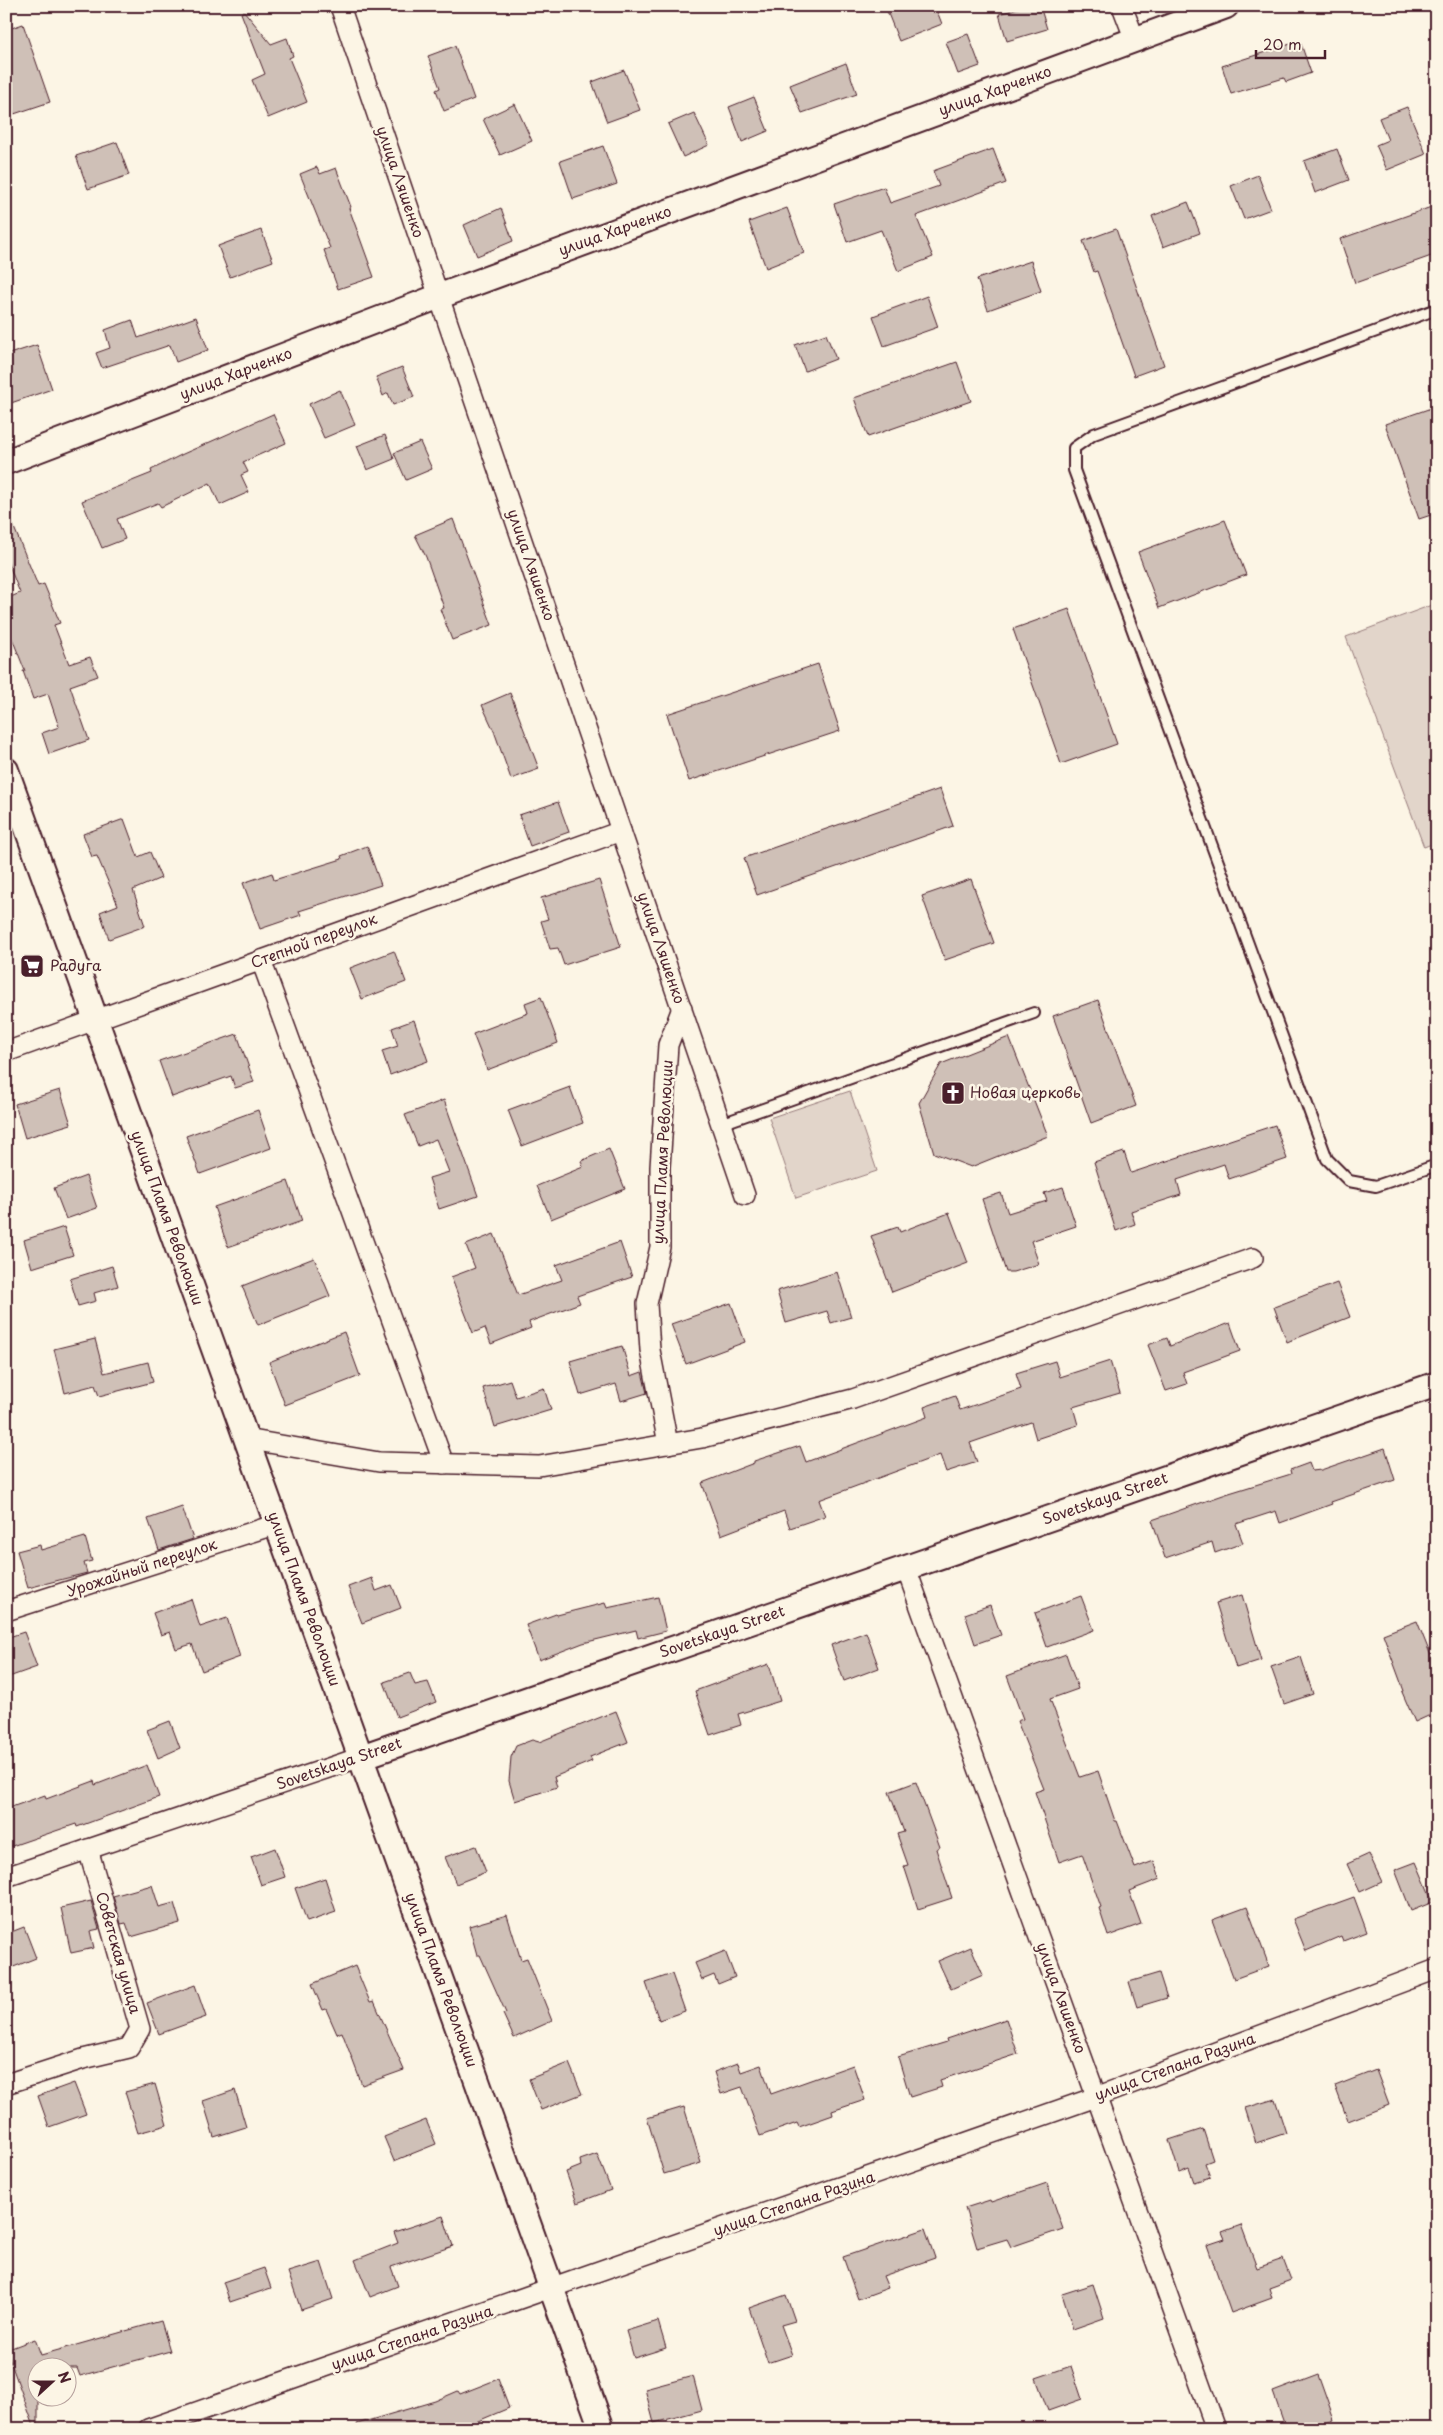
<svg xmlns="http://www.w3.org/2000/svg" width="1443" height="2435" font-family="'Playpen Sans',sans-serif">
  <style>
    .green { fill: #e2d5ca; stroke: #967a7a }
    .building { fill: #cfc0b7; stroke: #4a1f2b }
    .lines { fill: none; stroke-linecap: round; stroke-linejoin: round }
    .service-casing { stroke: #4a1f2b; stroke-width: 14 }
    .minor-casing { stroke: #4a1f2b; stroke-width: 22 }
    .tertiary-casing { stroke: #4a1f2b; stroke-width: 28 }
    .service { stroke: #fcf5e5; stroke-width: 10 }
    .minor { stroke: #fcf5e5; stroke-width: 19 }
    .tertiary { stroke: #fcf5e5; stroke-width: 24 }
    .labels { text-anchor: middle; stroke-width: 5; stroke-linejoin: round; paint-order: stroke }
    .street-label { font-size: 15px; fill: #4a1f2b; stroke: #fcf5e5 }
    .poi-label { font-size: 15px; fill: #4a1f2b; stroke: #fcf5e5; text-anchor: start }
  </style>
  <rect width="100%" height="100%" fill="#fcf5e5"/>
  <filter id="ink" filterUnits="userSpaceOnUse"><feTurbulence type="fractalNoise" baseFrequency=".02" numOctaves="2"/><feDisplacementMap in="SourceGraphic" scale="10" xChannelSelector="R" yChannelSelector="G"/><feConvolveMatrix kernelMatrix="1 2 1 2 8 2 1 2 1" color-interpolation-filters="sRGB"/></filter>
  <g filter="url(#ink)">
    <g class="green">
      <polygon points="1437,603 1437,842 1424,847 1346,637"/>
      <polygon points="850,1091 877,1171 796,1198 769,1118"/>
    </g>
    <g class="building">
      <polygon points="885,6 935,6 942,24 899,41"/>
      <polygon points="1025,6 1040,6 1047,29 1007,41 999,14"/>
      <polygon points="244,11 271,44 287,38 293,56 289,58 307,102 268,118 252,80 265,74 241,13"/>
      <polygon points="23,24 50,102 14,114 6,91 6,30"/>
      <polygon points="968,34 980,66 958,74 946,42"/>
      <polygon points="1300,41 1311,73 1286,82 1284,78 1231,94 1222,66"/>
      <polygon points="455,46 474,99 444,111 436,90 440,88 428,56"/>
      <polygon points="846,63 857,94 802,113 790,85"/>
      <polygon points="624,70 640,110 607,122 592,82"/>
      <polygon points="754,97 768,131 742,142 729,107"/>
      <polygon points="515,104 532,141 500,155 483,119"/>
      <polygon points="1407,107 1426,154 1387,170 1376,145 1388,140 1379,118"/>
      <polygon points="694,113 709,145 683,157 668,124"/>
      <polygon points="117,142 129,175 88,189 76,156"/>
      <polygon points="603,146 617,184 573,199 560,161"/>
      <polygon points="993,149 1006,183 916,216 933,257 898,271 881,230 847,242 834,204 884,187 890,203 939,186 933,171"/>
      <polygon points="1337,149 1349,180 1315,193 1304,161"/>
      <polygon points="317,167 320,174 336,168 351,207 349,208 374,277 338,289 324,250 330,248 300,174"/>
      <polygon points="1258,175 1271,209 1244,219 1231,186"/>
      <polygon points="1188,202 1200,233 1163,247 1152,216"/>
      <polygon points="1437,205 1437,254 1355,283 1340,239"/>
      <polygon points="501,208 513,241 477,256 464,225"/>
      <polygon points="787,208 804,253 766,268 749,222"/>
      <polygon points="1116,229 1164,365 1134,376 1097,271 1094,272 1083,241"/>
      <polygon points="261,230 273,261 230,277 218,246"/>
      <polygon points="1031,261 1041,291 988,310 977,279"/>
      <polygon points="927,296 938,327 884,346 873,316"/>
      <polygon points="196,317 208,350 176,362 170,345 102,368 96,353 110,348 105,330 132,320 138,338"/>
      <polygon points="826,334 836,359 805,371 795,345"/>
      <polygon points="37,345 52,389 11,403 6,388 6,355"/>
      <polygon points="957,362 971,401 868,437 854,398"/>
      <polygon points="402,367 414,397 393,405 388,393 383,396 376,377"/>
      <polygon points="340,390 355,425 324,438 309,404"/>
      <polygon points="1437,406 1437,513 1419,519 1385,424"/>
      <polygon points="273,414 286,443 243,462 248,472 241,475 249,492 220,505 210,483 161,507 158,503 117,519 125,539 102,548 82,501 152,473 151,470 183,454"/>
      <polygon points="385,435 394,459 367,470 357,446"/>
      <polygon points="420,442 432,469 406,480 394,453"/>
      <polygon points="6,508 38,586 44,584 60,623 54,625 69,664 90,657 98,676 70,686 89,740 49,754 42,733 59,727 48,694 33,699 23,671 25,671 6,623 6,599 20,593 6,558"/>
      <polygon points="453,519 492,625 452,640 440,609 444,608 426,557 415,535"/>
      <polygon points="1225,520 1246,575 1159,608 1138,552"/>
      <polygon points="1069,609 1117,744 1061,764 1013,629"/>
      <polygon points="818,664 840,731 689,781 667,714"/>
      <polygon points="510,693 539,769 511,779 494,731 482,705"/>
      <polygon points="940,789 953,826 757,895 744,858"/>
      <polygon points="558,802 569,832 530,846 519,815"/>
      <polygon points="124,819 138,857 150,852 161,878 133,890 145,926 109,939 100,912 118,905 97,856 92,857 83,834"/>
      <polygon points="367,846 381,885 299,911 301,915 260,929 243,883 272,873 274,880 342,859 341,856"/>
      <polygon points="971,879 994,943 945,960 922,896"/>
      <polygon points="599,880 621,947 564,965 558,948 550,949 541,921 548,919 541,898"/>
      <polygon points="394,951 406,982 362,999 350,968"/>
      <polygon points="541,997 558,1043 487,1070 473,1034 528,1013 525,1003"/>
      <polygon points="1098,1000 1136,1106 1091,1123 1053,1016"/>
      <polygon points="414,1020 428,1061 390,1075 382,1051 398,1046 392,1028"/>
      <polygon points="237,1034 254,1082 235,1088 231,1076 172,1097 159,1061"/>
      <polygon points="1009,1037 1048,1136 971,1167 934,1153 919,1103 941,1064"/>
      <polygon points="570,1087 583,1123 522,1146 508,1110"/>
      <polygon points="60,1090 71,1124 25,1138 15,1104"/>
      <polygon points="444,1100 478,1196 439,1209 429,1178 449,1172 436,1139 418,1146 405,1115"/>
      <polygon points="258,1110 271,1148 200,1174 186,1136"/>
      <polygon points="1275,1125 1287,1159 1229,1179 1224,1164 1177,1180 1181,1195 1131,1211 1135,1224 1116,1231 1094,1162 1124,1152 1131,1173"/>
      <polygon points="609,1149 625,1189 551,1219 537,1186 583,1167 581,1161"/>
      <polygon points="86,1176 97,1208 66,1219 54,1188"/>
      <polygon points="288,1181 302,1221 228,1247 214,1207"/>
      <polygon points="1063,1187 1076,1226 1031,1241 1039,1264 1013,1272 1006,1272 982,1199 1001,1193 1008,1213 1047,1201 1044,1193"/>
      <polygon points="949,1213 968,1263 892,1292 871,1236 898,1227 900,1232"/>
      <polygon points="64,1227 73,1255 32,1268 24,1240"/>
      <polygon points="494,1234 518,1295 562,1280 556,1265 620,1242 632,1277 577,1296 580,1303 529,1322 531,1328 491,1344 485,1328 473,1333 451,1277 475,1268 466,1245"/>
      <polygon points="314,1258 330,1296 258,1325 242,1286"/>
      <polygon points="112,1266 118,1286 94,1293 96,1301 78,1306 70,1279"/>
      <polygon points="837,1272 851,1317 831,1323 827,1311 786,1323 777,1291"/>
      <polygon points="1337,1283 1350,1317 1287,1342 1274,1307"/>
      <polygon points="731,1303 745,1342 686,1364 671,1324"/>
      <polygon points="1230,1323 1240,1351 1183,1372 1187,1384 1166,1391 1148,1345 1167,1338 1170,1346"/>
      <polygon points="344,1332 360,1376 285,1405 269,1362"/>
      <polygon points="95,1339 104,1373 148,1362 153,1382 99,1396 95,1385 65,1393 54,1349"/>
      <polygon points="622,1346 631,1376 642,1372 647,1393 621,1401 616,1384 580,1395 570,1361"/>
      <polygon points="1055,1361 1060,1377 1110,1361 1120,1393 1073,1407 1078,1425 1036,1439 1031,1422 970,1443 977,1462 946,1472 940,1455 819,1500 825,1516 790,1528 784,1511 721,1535 702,1483 754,1463 754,1461 800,1446 806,1462 927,1417 924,1407 955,1396 960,1410 1021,1389 1016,1373"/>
      <polygon points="510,1380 516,1397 544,1388 551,1410 495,1427 483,1388"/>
      <polygon points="1385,1448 1395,1480 1331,1502 1332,1504 1280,1523 1276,1511 1236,1524 1243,1543 1215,1553 1212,1542 1165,1558 1152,1520 1226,1494 1291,1474 1290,1470 1309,1463 1312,1471 1321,1470"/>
      <polygon points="182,1507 193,1539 159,1550 148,1519"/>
      <polygon points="85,1537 92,1561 84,1563 87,1573 28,1588 17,1551 40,1545 41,1550"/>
      <polygon points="372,1578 376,1591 392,1585 401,1608 362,1623 348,1587"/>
      <polygon points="1242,1595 1261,1660 1236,1668 1216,1603"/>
      <polygon points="1081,1596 1094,1630 1047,1647 1035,1613"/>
      <polygon points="658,1597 666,1631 638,1638 636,1630 583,1643 539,1660 526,1625 556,1614 557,1615 605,1603 607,1608"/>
      <polygon points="191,1599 200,1627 227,1618 240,1657 202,1671 192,1644 176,1649 170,1632 161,1635 153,1613"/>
      <polygon points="990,1605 1001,1635 975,1644 965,1614"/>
      <polygon points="1417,1621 1437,1671 1437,1712 1415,1722 1402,1692 1404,1691 1383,1634"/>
      <polygon points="24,1632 37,1667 6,1678 6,1638"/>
      <polygon points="866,1632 879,1668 844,1681 831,1645"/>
      <polygon points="1066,1654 1078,1689 1050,1699 1080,1777 1098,1771 1115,1821 1117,1821 1135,1868 1154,1861 1160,1879 1129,1891 1141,1924 1108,1936 1099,1908 1101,1907 1082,1854 1059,1862 1035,1792 1044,1789 1017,1721 1023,1719 1007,1676"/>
      <polygon points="1301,1657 1313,1694 1284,1704 1271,1667"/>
      <polygon points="769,1664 780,1701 738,1714 741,1725 710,1735 695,1691"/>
      <polygon points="410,1673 415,1685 428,1682 436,1702 397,1717 384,1682"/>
      <polygon points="616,1711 628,1742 590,1757 592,1761 554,1777 557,1787 515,1801 509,1781 511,1757 516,1746 532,1740 539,1742"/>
      <polygon points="170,1721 180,1748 158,1758 147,1730"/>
      <polygon points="147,1765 159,1797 77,1827 76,1824 6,1848 6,1809 45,1795 46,1799 94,1781 95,1785"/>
      <polygon points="916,1782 940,1847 936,1849 952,1898 918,1909 904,1866 908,1865 897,1834 904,1832 889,1792"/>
      <polygon points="476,1846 486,1872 456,1884 445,1857"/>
      <polygon points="275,1848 285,1877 261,1885 251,1857"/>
      <polygon points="1369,1854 1382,1882 1360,1892 1347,1864"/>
      <polygon points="1416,1862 1433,1902 1411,1911 1395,1870"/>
      <polygon points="325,1878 336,1912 307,1922 295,1888"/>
      <polygon points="152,1885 159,1907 174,1903 180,1923 131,1937 126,1923 121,1924 113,1896"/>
      <polygon points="1354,1897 1367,1932 1343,1941 1341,1936 1306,1951 1293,1919"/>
      <polygon points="91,1901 99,1929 90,1931 94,1948 71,1953 61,1908"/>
      <polygon points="1247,1907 1269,1966 1234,1979 1212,1920"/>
      <polygon points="507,1915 521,1960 527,1958 552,2021 514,2038 503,2014 506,2013 480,1955 477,1955 469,1926"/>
      <polygon points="24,1927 36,1958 6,1970 6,1934"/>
      <polygon points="971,1947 983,1975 951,1989 938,1961"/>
      <polygon points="725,1951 735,1977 718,1984 714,1975 702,1980 695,1963"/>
      <polygon points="355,1966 370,2002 374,2001 404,2070 362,2085 342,2032 337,2034 326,2009 323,2010 312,1984"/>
      <polygon points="1159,1973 1167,1998 1137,2007 1129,1982"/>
      <polygon points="672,1974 685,2011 659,2020 646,1983"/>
      <polygon points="195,1985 206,2017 159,2034 147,2003"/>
      <polygon points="1006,2019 1018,2054 940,2080 942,2087 910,2097 898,2057 947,2042 946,2039"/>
      <polygon points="569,2063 582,2094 541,2110 529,2079"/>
      <polygon points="738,2063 741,2072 761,2065 771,2094 853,2065 865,2100 832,2111 833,2115 799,2127 797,2123 760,2136 742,2087 721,2094 714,2072"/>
      <polygon points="1376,2070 1389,2105 1348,2121 1335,2086"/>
      <polygon points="74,2083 86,2114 49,2127 38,2096"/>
      <polygon points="155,2084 167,2125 138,2133 125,2092"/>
      <polygon points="235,2090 246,2127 214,2137 203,2101"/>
      <polygon points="1275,2099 1286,2133 1256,2143 1245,2108"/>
      <polygon points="684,2107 701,2163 664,2174 647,2118"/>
      <polygon points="426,2120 436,2144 394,2161 384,2137"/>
      <polygon points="1203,2129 1213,2160 1205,2163 1210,2177 1194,2182 1189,2168 1179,2172 1169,2140"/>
      <polygon points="597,2154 611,2190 577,2203 566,2172 581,2166 580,2160"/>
      <polygon points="1047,2183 1063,2229 1011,2247 1007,2239 977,2248 965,2208 990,2200 991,2202"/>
      <polygon points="443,2216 453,2246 391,2267 398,2286 370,2297 355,2260 398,2243 394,2232"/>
      <polygon points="1241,2225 1257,2268 1283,2259 1291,2280 1269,2288 1272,2298 1231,2313 1207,2245 1225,2239 1222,2232"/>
      <polygon points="925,2229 935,2258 883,2276 888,2288 858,2299 843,2257"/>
      <polygon points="321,2262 333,2299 301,2310 288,2272"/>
      <polygon points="264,2268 271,2288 230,2302 223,2282"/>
      <polygon points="1093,2284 1104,2318 1073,2329 1062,2294"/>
      <polygon points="786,2295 795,2321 781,2325 792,2355 768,2363 749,2308"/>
      <polygon points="161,2321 170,2351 80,2376 77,2368 38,2368 38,2429 35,2429 6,2350 35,2339 41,2355"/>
      <polygon points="658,2321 666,2348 634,2358 626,2331"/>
      <polygon points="1071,2366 1082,2399 1048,2411 1036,2378"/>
      <polygon points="1318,2375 1334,2420 1311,2429 1286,2429 1273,2392"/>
      <polygon points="693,2376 702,2410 654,2423 645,2389"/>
      <polygon points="498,2379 509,2408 459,2429 358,2429 357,2424 435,2401 458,2391 460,2394"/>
    </g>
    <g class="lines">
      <g class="service-casing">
        <g id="service">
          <polyline points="1437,309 1094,434 1074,448 1074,470 1327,1159 1349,1181 1376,1186 1437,1165"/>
          <polyline points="721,1124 1034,1013"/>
        </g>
      </g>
      <g class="minor-casing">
        <g id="minor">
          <polyline points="340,6 745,1195"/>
          <polyline points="1122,6 1135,40"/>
          <polyline points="261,960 444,1464"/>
          <polyline points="6,1052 621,831"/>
          <polyline points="246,1439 379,1462 539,1466 702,1438 853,1399 1253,1258"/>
          <polyline points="668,1444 650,1350 647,1304 660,1247 660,1167 668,1045 682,1008"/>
          <polyline points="906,1568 1216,2429"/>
          <polyline points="6,1611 277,1524"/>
          <polyline points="6,1877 361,1757"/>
          <polyline points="6,2084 83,2059 129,2048 140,2029 88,1849"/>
          <polyline points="148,2429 1096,2097 1437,1969"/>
        </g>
      </g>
      <g class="tertiary-casing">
        <g id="tertiary">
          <polyline points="6,462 440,296 1226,6"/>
          <polyline points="6,770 602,2429"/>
          <polyline points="361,1757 1437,1384"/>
        </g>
      </g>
      <use href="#service" class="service"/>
      <use href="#minor" class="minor"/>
      <use href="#tertiary" class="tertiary"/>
    </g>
  </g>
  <defs>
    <g id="supermarket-square" transform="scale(1.25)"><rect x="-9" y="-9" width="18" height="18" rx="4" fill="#4a1f2b" stroke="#fcf5e5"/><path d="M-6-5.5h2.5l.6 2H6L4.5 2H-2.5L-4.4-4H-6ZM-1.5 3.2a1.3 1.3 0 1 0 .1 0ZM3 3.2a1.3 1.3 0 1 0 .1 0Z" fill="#fff"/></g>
    <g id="church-square" transform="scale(1.25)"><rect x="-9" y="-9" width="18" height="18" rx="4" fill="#4a1f2b" stroke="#fcf5e5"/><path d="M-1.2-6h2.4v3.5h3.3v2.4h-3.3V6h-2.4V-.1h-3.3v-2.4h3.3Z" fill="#fff"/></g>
  </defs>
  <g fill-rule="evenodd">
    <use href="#supermarket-square" x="32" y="966"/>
    <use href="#church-square" x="953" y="1093"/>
  </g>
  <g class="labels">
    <g class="street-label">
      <text transform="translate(995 91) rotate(-20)" y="5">улица Харченко</text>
      <text transform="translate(400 182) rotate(71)" y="5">улица Ляшенко</text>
      <text transform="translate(615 231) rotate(-20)" y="5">улица Харченко</text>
      <text transform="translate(236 374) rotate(-21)" y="5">улица Харченко</text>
      <text transform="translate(531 565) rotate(71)" y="5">улица Ляшенко</text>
      <text transform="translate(314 941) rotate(-20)" y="5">Степной переулок</text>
      <text transform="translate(661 948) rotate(71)" y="5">улица Ляшенко</text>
      <text transform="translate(663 1152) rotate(-87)" y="5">улица Пламя Революции</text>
      <text transform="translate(167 1218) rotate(70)" y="5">улица Пламя Революции</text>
      <text transform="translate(1105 1499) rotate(-19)" y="5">Sovetskaya Street</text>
      <text transform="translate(142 1568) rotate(-18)" y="5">Урожайный переулок</text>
      <text transform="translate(304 1599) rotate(70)" y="5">улица Пламя Революции</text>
      <text transform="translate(722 1632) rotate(-19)" y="5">Sovetskaya Street</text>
      <text transform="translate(339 1764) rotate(-19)" y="5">Sovetskaya Street</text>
      <text transform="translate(118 1953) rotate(74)" y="5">Советская улица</text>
      <text transform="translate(441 1980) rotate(70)" y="5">улица Пламя Революции</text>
      <text transform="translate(1061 1998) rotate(70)" y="5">улица Ляшенко</text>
      <text transform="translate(1175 2067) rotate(-20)" y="5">улица Степана Разина</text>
      <text transform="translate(794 2204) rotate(-19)" y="5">улица Степана Разина</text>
      <text transform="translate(412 2338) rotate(-19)" y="5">улица Степана Разина</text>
    </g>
    <g class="poi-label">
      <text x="50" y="971">Радуга</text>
      <text x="970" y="1098">Новая церковь</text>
    </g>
  </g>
  <rect width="1443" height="2435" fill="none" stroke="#fcf5e5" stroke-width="25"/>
  <rect x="12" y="12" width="1418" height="2410" fill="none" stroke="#4a1f2b" stroke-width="2" filter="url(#ink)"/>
  <g transform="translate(52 2382) rotate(69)"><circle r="24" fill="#fcf5e5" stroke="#b59f9b"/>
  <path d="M0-4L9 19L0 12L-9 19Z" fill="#4a1f2b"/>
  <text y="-8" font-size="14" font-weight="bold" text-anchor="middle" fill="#4a1f2b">N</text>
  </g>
  <path d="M1256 50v8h69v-8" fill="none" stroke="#4a1f2b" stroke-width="2.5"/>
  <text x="1263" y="50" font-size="15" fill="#4a1f2b" stroke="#fcf5e5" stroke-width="4" paint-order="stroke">20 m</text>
</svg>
